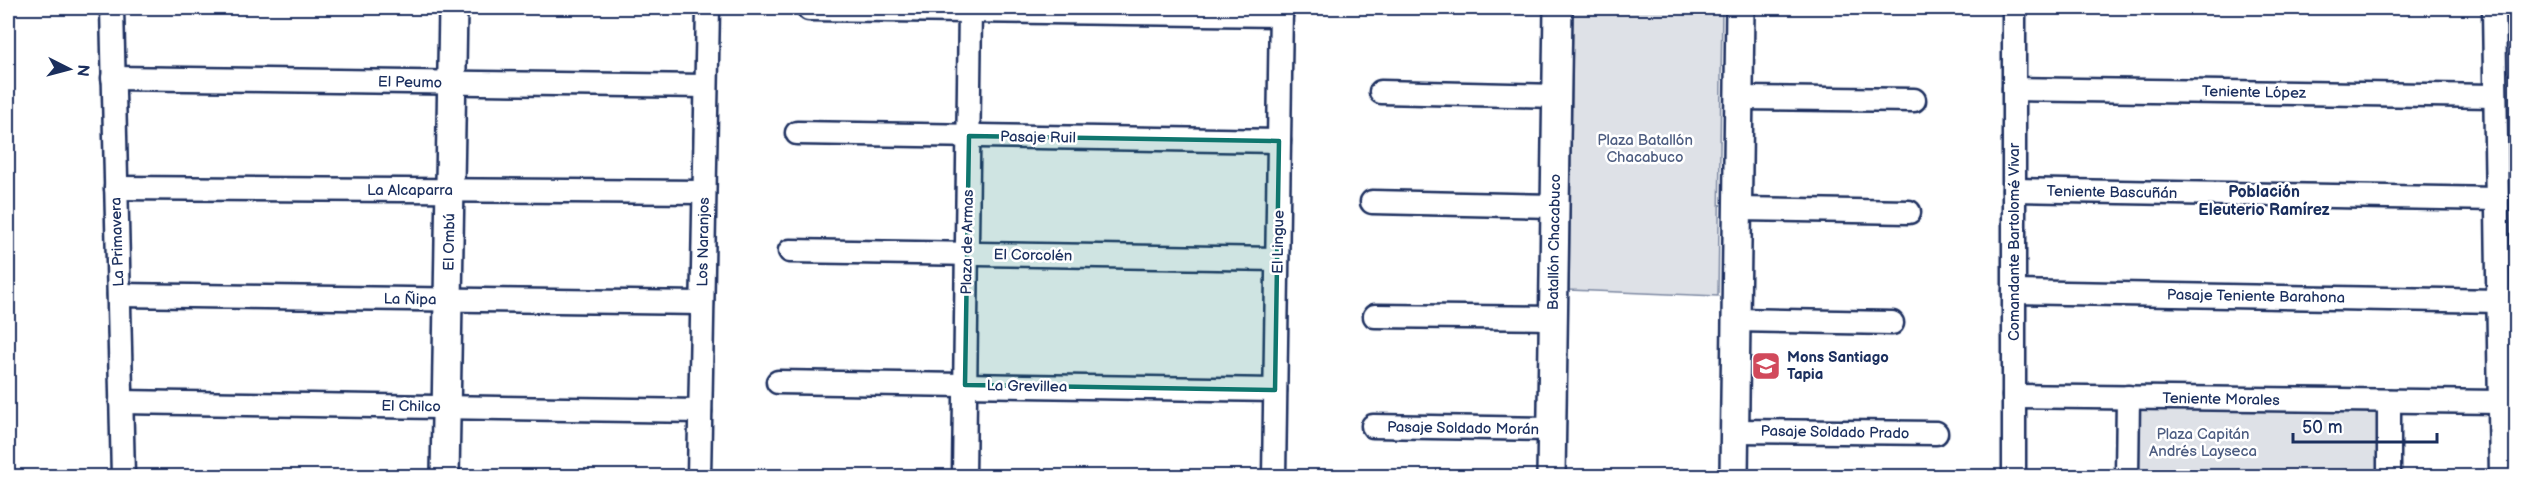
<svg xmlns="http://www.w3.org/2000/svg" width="2524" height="484" font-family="'Balsamiq Sans',sans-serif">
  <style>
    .green { fill: #dee1e7; stroke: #7c88a2; stroke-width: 1.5 }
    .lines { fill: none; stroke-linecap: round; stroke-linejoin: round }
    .minor-casing { stroke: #1b2f5e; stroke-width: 27 }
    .tertiary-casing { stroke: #1b2f5e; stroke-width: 32 }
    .minor { stroke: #fff; stroke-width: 22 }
    .tertiary { stroke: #fff; stroke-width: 27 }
    .marked { fill: #0f766e; fill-opacity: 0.2; stroke: #0f766e; stroke-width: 4.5; stroke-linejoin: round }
    .labels { text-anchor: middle; stroke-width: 5; stroke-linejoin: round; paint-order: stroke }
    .street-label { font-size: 15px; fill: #1b2f5e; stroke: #fff }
    .park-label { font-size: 15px; fill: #4c5c80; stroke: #fff }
    .poi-label { font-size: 15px; font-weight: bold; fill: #1b2f5e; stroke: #fff; text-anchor: start }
    .neighbourhood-label { font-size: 16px; font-weight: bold; fill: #1b2f5e; stroke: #fff }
  </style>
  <rect width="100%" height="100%" fill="#fff"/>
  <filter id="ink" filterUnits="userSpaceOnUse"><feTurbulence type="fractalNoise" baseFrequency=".0167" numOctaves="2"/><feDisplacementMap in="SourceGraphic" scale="12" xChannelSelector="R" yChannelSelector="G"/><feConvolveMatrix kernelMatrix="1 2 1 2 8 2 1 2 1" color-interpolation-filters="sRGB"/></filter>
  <g filter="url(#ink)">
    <g class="green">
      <polygon points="1573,8 1722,8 1718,296 1569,290"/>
      <polygon points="2138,408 2382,410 2381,476 2137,476"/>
    </g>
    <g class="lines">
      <g class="minor-casing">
        <g id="minor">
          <polyline points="112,8 123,476"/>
          <polyline points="2014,8 2014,476"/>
          <polyline points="2494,8 2501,476"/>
          <polyline points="809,9 1281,15"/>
          <polyline points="113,78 706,86"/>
          <polyline points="2014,89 2495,96"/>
          <polyline points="1381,92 1557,96"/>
          <polyline points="1739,98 1914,100"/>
          <polyline points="797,133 1279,141"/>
          <polyline points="116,188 704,192"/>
          <polyline points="2014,190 2497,199"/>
          <polyline points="1372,202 1555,206"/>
          <polyline points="1737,209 1909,212"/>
          <polyline points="790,251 1277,259"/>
          <polyline points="2014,292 2499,301"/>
          <polyline points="119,295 702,303"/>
          <polyline points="1375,316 1553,318"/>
          <polyline points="1736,320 1892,323"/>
          <polyline points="778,382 1275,390"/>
          <polyline points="2014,396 2500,402"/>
          <polyline points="121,402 700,411"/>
          <polyline points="1373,426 1552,429"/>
          <polyline points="1734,431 1936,433"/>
          <polyline points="699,476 708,8"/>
          <polyline points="964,476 970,8"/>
          <polyline points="1274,476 1281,8"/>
          <polyline points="2127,476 2128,397"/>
          <polyline points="2389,476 2389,401"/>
        </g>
      </g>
      <g class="tertiary-casing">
        <g id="tertiary">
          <polyline points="445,476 453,8"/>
          <polyline points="1551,476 1558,8"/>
          <polyline points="1734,476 1740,8"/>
        </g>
      </g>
      <use href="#minor" class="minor"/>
      <use href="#tertiary" class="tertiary"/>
    </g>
  </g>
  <path class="marked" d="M 969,136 L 1279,141 L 1275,390 L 965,385 Z"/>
  <defs>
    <g id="school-square" transform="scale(1.5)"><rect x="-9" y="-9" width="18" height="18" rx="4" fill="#d1495b" stroke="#fff"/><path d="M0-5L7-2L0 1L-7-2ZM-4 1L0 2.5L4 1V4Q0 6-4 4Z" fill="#fff"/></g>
  </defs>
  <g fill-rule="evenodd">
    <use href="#school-square" x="1766" y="366"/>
  </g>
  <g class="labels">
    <g class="street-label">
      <text transform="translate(410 82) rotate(1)" y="5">El Peumo</text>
      <text transform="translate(2254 92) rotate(1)" y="5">Teniente López</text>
      <text transform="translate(1038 137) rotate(1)" y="5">Pasaje Ruil</text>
      <text x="410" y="195">La Alcaparra</text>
      <text transform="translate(2112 192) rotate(1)" y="5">Teniente Bascuñán</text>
      <text transform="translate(117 242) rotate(-92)" y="5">La Primavera</text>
      <text transform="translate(449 242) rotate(-89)" y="5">El Ombú</text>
      <text transform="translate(703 242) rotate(-89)" y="5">Los Naranjos</text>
      <text transform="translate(967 242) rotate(-89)" y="5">Plaza de Armas</text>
      <text transform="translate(1278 242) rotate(-89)" y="5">El Lingue</text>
      <text transform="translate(1554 242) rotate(-89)" y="5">Batallón Chacabuco</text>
      <text transform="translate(2014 242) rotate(-90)" y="5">Comandante Bartolomé Vivar</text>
      <text transform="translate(1033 255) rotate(1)" y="5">El Corcolén</text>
      <text transform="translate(2256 296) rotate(1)" y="5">Pasaje Teniente Barahona</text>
      <text transform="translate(410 299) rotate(1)" y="5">La Ñipa</text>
      <text transform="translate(1027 386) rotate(1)" y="5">La Grevillea</text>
      <text transform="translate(2221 399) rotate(1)" y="5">Teniente Morales</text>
      <text transform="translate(411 406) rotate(1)" y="5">El Chilco</text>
      <text transform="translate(1463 428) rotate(1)" y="5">Pasaje Soldado Morán</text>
      <text transform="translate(1835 432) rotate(1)" y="5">Pasaje Soldado Prado</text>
    </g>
    <g class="park-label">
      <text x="1645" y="145">Plaza Batallón<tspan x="1645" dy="17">Chacabuco</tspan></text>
      <text x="2203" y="439">Plaza Capitán<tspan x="2203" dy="17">Andrés Layseca</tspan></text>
    </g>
    <g class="poi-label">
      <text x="1787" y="362">Mons Santiago<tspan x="1787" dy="17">Tapia</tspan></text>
    </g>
    <g class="neighbourhood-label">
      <text x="2264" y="197">Población<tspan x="2264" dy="18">Eleuterio Ramírez</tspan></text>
    </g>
  </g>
  <rect width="2524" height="484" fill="none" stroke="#fff" stroke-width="30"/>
  <rect x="15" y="15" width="2494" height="454" fill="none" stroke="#1b2f5e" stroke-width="2" filter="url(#ink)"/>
  <g transform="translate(69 69) rotate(96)" stroke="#ffffff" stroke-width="4.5" paint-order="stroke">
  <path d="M0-4.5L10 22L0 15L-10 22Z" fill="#1b2f5e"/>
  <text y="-9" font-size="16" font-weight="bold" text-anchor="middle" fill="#1b2f5e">N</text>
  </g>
  <path d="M2293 433v9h144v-9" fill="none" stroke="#1b2f5e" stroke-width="3"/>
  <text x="2302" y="433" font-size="18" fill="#1b2f5e" stroke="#ffffff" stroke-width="4.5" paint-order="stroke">50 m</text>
</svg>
